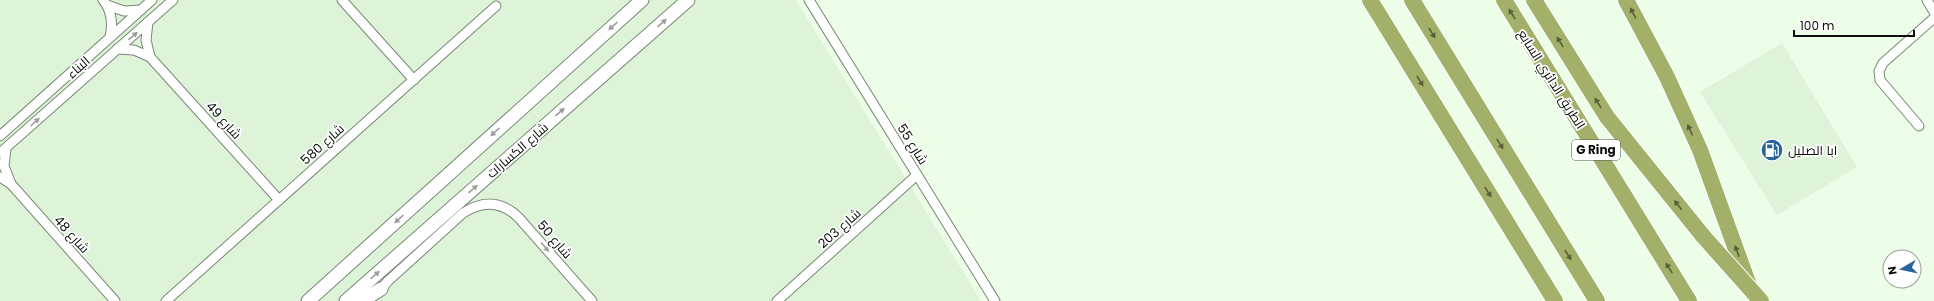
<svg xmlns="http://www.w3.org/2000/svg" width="1934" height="301" font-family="Poppins,Cairo,sans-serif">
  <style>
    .built { fill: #ddf4d8 }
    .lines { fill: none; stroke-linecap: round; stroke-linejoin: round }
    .street-casing { stroke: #798976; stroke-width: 11 }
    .secondary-casing { stroke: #798976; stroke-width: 15 }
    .highway-casing { stroke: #fff; stroke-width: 18 }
    .street { stroke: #fff; stroke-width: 9 }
    .secondary { stroke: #fff; stroke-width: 13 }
    .highway { stroke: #a2b06a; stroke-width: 16 }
    .highway-bridge-casing { stroke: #fff; stroke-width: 18; stroke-linecap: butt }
    .highway-bridge { stroke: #a2b06a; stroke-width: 16 }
    .oneway { fill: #566039 }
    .oneway2 { fill: #9d9f9c }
    .labels { text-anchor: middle; stroke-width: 3.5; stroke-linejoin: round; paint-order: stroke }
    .shield { fill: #fff; stroke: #535752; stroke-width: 1 }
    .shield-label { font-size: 12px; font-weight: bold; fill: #090f08 }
    .street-label { font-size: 13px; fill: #090f08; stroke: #fff }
    .poi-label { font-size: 13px; fill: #090f08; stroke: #fff; text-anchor: start }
  </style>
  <rect width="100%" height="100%" fill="#ecfee8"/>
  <g class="built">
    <polygon points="0,0 796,0 981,301 0,301"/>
    <polygon points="1782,43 1857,167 1777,215 1700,92"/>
  </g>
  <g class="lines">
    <g class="street-casing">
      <g id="street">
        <path d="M 103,0 C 112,11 113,24 110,37"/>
        <polyline points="342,0 414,80"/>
        <polyline points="809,0 995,301"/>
        <polyline points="1927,0 1934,12"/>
        <polyline points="107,5 124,11 141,10"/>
        <polyline points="148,22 146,40 150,57"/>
        <polyline points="117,49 134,50 150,57 279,200"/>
        <polyline points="1919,126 1880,80 1879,71 1883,63 1934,18"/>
        <polyline points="0,136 152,0"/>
        <polyline points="6,148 4,166 11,184"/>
        <polyline points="0,153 173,0"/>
        <polyline points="0,177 11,184 115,301"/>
        <path d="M 378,293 L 388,281 L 463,213 C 483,200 502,201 519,218 L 592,301"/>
        <polyline points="166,301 496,6"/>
        <polyline points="777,301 917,175"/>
      </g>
    </g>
    <g class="secondary-casing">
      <g id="secondary">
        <polyline points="308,301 642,0"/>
        <polyline points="346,301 688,0"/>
        <polyline points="362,301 381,289"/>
      </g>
    </g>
    <g class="highway-casing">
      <g id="highway">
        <polyline points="1370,0 1555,301"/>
        <polyline points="1412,0 1597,301"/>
        <polyline points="1504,0 1689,301"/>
        <polyline points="1534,0 1607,117 1703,236"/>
        <polyline points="1626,0 1667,77 1700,150 1750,288"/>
      </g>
    </g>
    <use href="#street" class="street"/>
    <use href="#secondary" class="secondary"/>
    <use href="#highway" class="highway"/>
    <g class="highway-bridge-casing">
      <polyline id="highway-bridge" points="1703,236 1761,301"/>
    </g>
    <use href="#highway-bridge" class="highway-bridge"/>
  </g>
  <defs><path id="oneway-solid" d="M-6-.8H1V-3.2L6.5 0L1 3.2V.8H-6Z"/></defs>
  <g class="oneway">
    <use href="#oneway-solid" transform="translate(1633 13) rotate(-118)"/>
    <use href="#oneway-solid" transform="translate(1512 14) rotate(-122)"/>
    <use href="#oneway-solid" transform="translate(1432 33) rotate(58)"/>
    <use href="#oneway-solid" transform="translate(1560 42) rotate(-122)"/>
    <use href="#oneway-solid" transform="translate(1420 81) rotate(58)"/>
    <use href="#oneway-solid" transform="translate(1598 103) rotate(-122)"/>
    <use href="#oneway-solid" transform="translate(1690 130) rotate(-114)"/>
    <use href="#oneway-solid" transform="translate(1500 144) rotate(58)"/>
    <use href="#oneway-solid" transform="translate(1488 192) rotate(58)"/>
    <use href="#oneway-solid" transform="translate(1678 205) rotate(-129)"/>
    <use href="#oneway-solid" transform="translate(1737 251) rotate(-110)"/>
    <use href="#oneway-solid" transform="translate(1568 255) rotate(58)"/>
    <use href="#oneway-solid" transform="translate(1669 268) rotate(-122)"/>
  </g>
  <g class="oneway2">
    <use href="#oneway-solid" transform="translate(662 23) rotate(-41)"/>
    <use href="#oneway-solid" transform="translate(613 26) rotate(138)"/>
    <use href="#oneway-solid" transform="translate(133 36) rotate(-41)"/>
    <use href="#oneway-solid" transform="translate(560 112) rotate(-41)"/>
    <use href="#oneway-solid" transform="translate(35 122) rotate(-42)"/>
    <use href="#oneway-solid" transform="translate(495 132) rotate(138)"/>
    <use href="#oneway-solid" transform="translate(473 189) rotate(-41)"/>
    <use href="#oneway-solid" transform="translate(399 219) rotate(138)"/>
    <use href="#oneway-solid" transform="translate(545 247) rotate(49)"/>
    <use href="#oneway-solid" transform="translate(375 275) rotate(-41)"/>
  </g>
  <defs>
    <g id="fuel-disc" transform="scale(1.15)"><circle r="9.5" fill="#2a639b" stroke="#fff"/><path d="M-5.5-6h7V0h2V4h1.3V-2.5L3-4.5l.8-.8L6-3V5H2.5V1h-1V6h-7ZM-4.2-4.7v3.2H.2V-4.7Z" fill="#fff"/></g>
  </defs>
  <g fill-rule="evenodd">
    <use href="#fuel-disc" x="1772" y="150"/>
  </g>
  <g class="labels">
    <rect class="shield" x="1572" y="140" width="48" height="20" rx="3"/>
    <g class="shield-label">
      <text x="1596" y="154">G Ring</text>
    </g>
    <g class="street-label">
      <text transform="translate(78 67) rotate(-42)" y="5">البناء</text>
      <text transform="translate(1552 79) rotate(58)" y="5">الطريق الدائري السابع</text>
      <text transform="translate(224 120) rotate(48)" y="5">شارع 49</text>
      <text transform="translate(322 144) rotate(-42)" y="5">شارع 580</text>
      <text transform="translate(913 144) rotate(58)" y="5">شارع 55</text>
      <text transform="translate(517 150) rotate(-41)" y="5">شارع الكسارات</text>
      <text transform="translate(839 228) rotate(-42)" y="5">شارع 203</text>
      <text transform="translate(72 234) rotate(48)" y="5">شارع 48</text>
      <text transform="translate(555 239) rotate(49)" y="5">شارع 50</text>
    </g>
    <g class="poi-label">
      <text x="1788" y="155">ابا الصليل</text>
    </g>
  </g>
  <g transform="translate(1902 269) rotate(261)"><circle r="19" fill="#ffffff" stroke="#9d9f9c"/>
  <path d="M0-3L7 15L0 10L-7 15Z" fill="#2a639b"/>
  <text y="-6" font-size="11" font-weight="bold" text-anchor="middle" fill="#090f08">N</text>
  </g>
  <path d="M1794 30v6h120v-6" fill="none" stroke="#090f08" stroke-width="2"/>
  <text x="1800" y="30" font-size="12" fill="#090f08" stroke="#ffffff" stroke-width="3" paint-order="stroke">100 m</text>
</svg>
